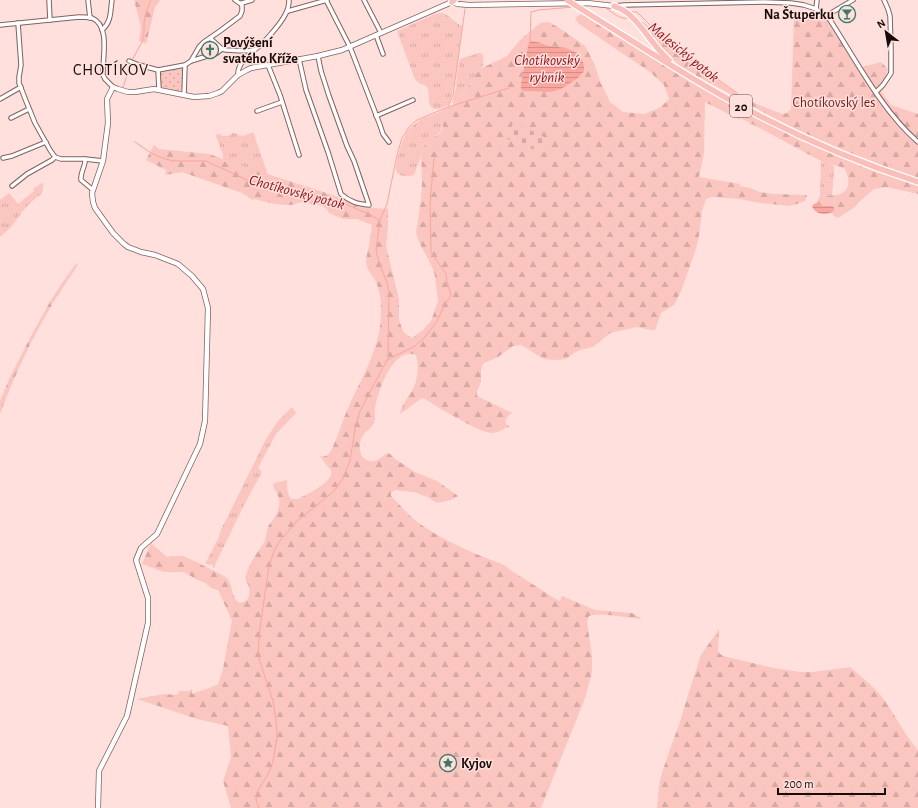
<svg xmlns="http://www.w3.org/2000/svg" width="918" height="808" font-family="'Alegreya Sans',sans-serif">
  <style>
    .grass { fill: url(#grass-tufts) }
    .forest { fill: url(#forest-firs); fill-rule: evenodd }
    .cemetery { fill: url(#cemetery-stones) }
    .park { fill: url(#park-dots) }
    .water { fill: url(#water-rules) }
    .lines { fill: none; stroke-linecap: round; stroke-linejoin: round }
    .stream { stroke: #faa59d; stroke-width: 1 }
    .minor-casing { stroke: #82615e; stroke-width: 5.5 }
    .tertiary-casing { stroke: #82615e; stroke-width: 6 }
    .primary-casing { stroke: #fff; stroke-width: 8 }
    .minor { stroke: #fff; stroke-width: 3.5 }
    .tertiary { stroke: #fff; stroke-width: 4.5 }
    .primary { stroke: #fabfbb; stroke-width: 5.5 }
    .primary-bridge-casing { stroke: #fff; stroke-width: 8; stroke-linecap: butt }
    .primary-bridge { stroke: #fabfbb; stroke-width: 5.5 }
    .labels { text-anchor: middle; stroke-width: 3; stroke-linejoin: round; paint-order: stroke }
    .shield { fill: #ffe0dc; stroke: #5d4c4a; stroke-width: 1 }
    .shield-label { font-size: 13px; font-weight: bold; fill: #180c0b }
    .poi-label { font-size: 14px; font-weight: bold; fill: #180c0b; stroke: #ffe0dc; text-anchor: start }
    .park-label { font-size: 14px; fill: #771c1c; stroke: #ffe0dc }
    .water-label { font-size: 15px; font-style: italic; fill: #8f1219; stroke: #ffe0dc }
    .quarter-label { font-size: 16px; letter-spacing: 1px; fill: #180c0b; stroke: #ffe0dc }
  </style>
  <defs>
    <pattern id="grass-tufts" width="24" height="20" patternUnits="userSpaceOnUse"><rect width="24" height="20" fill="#fbc6c0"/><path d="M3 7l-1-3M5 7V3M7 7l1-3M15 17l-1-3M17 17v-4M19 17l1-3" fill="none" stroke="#d6a9a4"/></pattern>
    <pattern id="forest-firs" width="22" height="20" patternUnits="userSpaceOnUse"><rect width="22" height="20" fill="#fbc6c0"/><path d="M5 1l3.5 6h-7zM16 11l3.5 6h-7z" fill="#d6a9a4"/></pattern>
    <pattern id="cemetery-stones" width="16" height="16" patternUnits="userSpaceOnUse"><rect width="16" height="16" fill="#fbc6c0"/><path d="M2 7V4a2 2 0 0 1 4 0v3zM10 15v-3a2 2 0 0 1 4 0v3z" fill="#d6a9a4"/></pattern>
    <pattern id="park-dots" width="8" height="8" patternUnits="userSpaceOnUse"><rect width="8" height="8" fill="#fbc6c0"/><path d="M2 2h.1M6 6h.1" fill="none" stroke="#d6a9a4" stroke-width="1.8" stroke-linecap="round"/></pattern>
    <pattern id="water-rules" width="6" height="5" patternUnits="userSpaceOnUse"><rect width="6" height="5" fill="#faa59d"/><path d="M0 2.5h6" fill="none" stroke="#d68d86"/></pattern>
  </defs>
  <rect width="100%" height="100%" fill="#ffe0dc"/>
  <g class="grass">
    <path d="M 442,13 L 447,15 L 462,27 C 458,53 457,80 449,104 C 446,107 442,108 438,109 C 426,110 430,96 428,89 C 426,84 421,85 418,82 C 416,81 415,79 414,77 L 397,31 L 435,14 Z"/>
    <polygon points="479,53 481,53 483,56 483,65 475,78 454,104 452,102 456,88 457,74 460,59"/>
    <path d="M 452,105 L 454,105 L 450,109 L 444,112 C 442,131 443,132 426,142 L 414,175 C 409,177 397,177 396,170 C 395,162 404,134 409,129 C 413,126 417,122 421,119 C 424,118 427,117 430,116 C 435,115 447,108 452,105 Z"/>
    <polygon points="253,132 268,175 266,176 254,169 237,165 234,165 223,160 223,155 216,136 217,134 220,134 222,136 229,136 233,133 236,133 238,135 243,136"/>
    <polygon points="821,161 829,163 834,166 834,172 832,195 820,196"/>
    <path d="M 43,182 C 43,183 43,192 42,193 L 30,203 L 23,211 L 11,227 L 0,237 L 0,200 L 9,193 L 18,204 L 34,191 L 33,189 Z"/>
    <polygon points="292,407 296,413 276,434 258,468 262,472 244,505 215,565 215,568 212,567 213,565 205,564 219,537 220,532 266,439 278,421"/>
  </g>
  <g class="forest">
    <polygon points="134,0 160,0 155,7 146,44 139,41 141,27"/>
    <path d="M 583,12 L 693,82 L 802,141 L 870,170 L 918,185 L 918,194 L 886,187 L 874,189 L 859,202 L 855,207 L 838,218 L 834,216 L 832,213 L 834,210 L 833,206 L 823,206 L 816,203 L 820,196 C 827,195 834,196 840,194 C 852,190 849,176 844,168 L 821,161 L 752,124 L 750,125 L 749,122 L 740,118 L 740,120 L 705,102 L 704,153 L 699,177 L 740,184 L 740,186 L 750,188 L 760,192 L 772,194 L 807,195 L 805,201 L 797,204 L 789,206 L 761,203 L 739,199 L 716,197 L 711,197 L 706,199 L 702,211 L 699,236 L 695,252 L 681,291 L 674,305 L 661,313 L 655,330 L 651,330 L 637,327 L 610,333 L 593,347 L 580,350 L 574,353 L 566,359 L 556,360 L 544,359 L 521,345 L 513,346 L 498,357 L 484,363 L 482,366 L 481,370 L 481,382 L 477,391 L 477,396 L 512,413 L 509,415 L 505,421 L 506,424 L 510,427 C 503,428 499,433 492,433 C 483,432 476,428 468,424 C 453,416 439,408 425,399 L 422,398 L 400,414 C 401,405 409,397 413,389 C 418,380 419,365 416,355 C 393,346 378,391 375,408 C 374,413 376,418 374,423 C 371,429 365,431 362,437 C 357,447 360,463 374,461 C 378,461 383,456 387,453 L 390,454 L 395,459 L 415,472 L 437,481 L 458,496 L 451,500 L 437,503 L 427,497 L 414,492 L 395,490 L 391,493 L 391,496 C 400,505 409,516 420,524 C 446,542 475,554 504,565 L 512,571 L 554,598 L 560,601 L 562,596 L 595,610 L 632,613 L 642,619 C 632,618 597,612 589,616 L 587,622 L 592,656 L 592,673 L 584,701 L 541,808 L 231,808 L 223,781 L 231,757 L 228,726 L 197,719 L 137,699 L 164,694 L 175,695 L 178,694 L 179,691 L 190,691 L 191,689 L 192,689 L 192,694 L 217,685 L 218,684 L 223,669 L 232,620 L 230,618 L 230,616 L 218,590 L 211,588 L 208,585 L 208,586 L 206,583 L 198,580 L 187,574 L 184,572 L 164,572 L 142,564 L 151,543 L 167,557 C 172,557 178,555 183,556 C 187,557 225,576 227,578 C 234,587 230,597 240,603 L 244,602 L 248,599 C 249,596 250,590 249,587 C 248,582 244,581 246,575 C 249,563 257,553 264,543 C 267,537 266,530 269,525 C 271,522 274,519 276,515 C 282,503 279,496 273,486 L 274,483 L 287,480 C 287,487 287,493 291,499 L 298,499 C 305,495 334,482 331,471 C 330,468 322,460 320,456 L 322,457 L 328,455 L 332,449 C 339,434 343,418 350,404 C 364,373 383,342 381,307 C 381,298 379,288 375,280 C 373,276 369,272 367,267 C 365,260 367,254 369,246 C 370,240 371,232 372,225 L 357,219 L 343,219 L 329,213 L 327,209 L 322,206 L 315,204 L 313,205 C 302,198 298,205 288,205 C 277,205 266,202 255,199 L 252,200 L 247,196 L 242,193 L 182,172 L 165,175 L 166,170 L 146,160 L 154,145 L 159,149 L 209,154 L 223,159 L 223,160 L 234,165 L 237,165 C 246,168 261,167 266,176 L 267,174 L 333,195 L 359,207 L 388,209 L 388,226 L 386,246 L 399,299 L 399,320 L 403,331 L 407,335 L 412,338 L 423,330 L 431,321 L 438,301 L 435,276 L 433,269 L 419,242 L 416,233 L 421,199 L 422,184 L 421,154 L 428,138 C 435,139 442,133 443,126 C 443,122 442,119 441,115 L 454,105 L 454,104 L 472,82 L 480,69 L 507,56 L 520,40 L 540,23 L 549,22 L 564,31 L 585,46 L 594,63 L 600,81 L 610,102 L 623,112 L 645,114 L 661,107 L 669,99 L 664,85 L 650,72 L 579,24 L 575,18 ZM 534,41 L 551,46 L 570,49 L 581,56 L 521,85 L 528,45 Z"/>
    <path d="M 817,12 C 833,21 849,53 859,69 L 866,66 L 881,62 L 888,69 L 881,91 L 891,105 L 918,114 L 918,178 L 873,163 L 805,135 L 697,76 L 679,65 L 666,54 L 637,20 L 637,17 L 653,31 L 670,48 L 741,96 L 747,100 L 782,114 L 787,113 L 791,109 L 794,17 L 807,18 Z"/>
    <path d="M 79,262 C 72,276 61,289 53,303 C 32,338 14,376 0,414 L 0,401 L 10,377 L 31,336 L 51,300 L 60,286 L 75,265 Z"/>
    <path d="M 719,629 L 718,650 L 719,653 L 723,656 L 774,668 L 800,672 L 812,672 L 851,667 L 851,668 C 859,675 867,681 875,689 C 892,707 902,732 918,750 L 918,808 L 657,808 L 659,786 L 662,773 L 669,752 L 680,722 L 688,695 L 701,655 Z"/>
  </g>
  <polygon class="cemetery" points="514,122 550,140 543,153 505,138"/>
  <path class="park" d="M 182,67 C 185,73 184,86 180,91 L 178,92 L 161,87 C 159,81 159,74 164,70 Z"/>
  <g class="water">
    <path d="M 530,41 C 537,41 543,44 550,46 C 556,47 563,47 569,49 C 579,52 585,61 584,71 L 578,78 L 561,89 L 550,92 L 523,91 L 521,89 L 521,84 L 528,45 Z"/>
    <path d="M 817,203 L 823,206 L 833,206 L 834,208 L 834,211 C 827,216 815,215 812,206 L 814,204 Z"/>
  </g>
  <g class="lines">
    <g class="stream">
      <polyline points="594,6 599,7"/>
      <path d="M 606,8 C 612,12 620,20 628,18"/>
      <polyline points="632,12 637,12 664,39 685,56 737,93"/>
      <polyline points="530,43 531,12 538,10 574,7"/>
      <polyline points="123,88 131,62 142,42 144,33 144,23 146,12 151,0"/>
      <polyline points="448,106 453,95 465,9"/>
      <polyline points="135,142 151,153 162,158 173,161 206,161 247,180 280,188 313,194 343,203 371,215 380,221"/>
      <polyline points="388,360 391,358 415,346 425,337 437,321 445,304 451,296 450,291 447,282 446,274 431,252 430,203 434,159"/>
      <polyline points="259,808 256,800 257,792 268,774 273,762 277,737 276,720 273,701 260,662 258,653 260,628 269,566 274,551 279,542 296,522 335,490 343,478 350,461 355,429 360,411 388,358 389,293 387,282 379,263 376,250 380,220 387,204 397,155 402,138 409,127 417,120 448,107 509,88"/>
    </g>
    <g class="minor-casing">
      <g id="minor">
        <polyline points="49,0 50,20"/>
        <polyline points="88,0 90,18"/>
        <polyline points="235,0 241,4"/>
        <polyline points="326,0 350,47 380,125 383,134 389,142"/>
        <polyline points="364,0 381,33"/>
        <path d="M 615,6 L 624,5 L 764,2 L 791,3 L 804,5 L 816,9 L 826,16 L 830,20 C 856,60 882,111 918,142"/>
        <polyline points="816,9 817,0"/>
        <polyline points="288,11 327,0"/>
        <polyline points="826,16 853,0"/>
        <polyline points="18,23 21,65 19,77 19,83 26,101 35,123 50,150 55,157 61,159 85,159 103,161"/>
        <path d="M 0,25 L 79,17 C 83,17 87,17 92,18 C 111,26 102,59 103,75 L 105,79 L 113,87"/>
        <path d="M 102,30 C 112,21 110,12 112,0"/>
        <polyline points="376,35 383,54"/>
        <polyline points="210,38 222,49"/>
        <path d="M 299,59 L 306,90 L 328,152 L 341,194 C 350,202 358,204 369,205 L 354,161 L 347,146 L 329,96 L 321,71 L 318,56"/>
        <polyline points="129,61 139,65 158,70 185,65"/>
        <polyline points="191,61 199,47 204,42 220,31 240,16 242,11 242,3 252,0"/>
        <polyline points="268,65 280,95 299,155"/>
        <polyline points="158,70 159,89"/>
        <path d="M 238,75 C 237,65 246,58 253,50"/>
        <polyline points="876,92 883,85 891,73 891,48 890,16 888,9 884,0"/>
        <path d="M 184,95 L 185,65 L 191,61 L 217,53 L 222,49 L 226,50 C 233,50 248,52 254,50 C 262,46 281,23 285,15 C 288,10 289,5 289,0"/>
        <polyline points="0,99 21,87"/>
        <polyline points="257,111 282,102"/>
        <polyline points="376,116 413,100"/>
        <polyline points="11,118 29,109"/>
        <polyline points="3,158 12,156 46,142"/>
        <path d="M 85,159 C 86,166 80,172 81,180 L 93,190"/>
        <polyline points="12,186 27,174 52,160 55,157"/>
      </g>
    </g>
    <g class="tertiary-casing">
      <polyline id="tertiary" points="98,808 99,771 127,716 148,623 148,598 136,560 141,548 157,534 200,444 205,421 208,308 203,289 192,276 178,264 155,255 141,252 128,247 124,244 113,233 95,208 93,202 92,193 103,161 108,123 107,99 113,87 118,89 128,92 135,92 154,89 194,97 209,96 218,93 222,91 238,75 247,70 251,68 318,56 342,50 452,2 458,4 469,5 587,3 614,6"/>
    </g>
    <g class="primary-casing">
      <g id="primary">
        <polyline points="452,2 454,0"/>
        <path d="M 614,6 C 618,8 622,9 626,12 C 643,24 652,46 669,60"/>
        <path d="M 581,9 C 628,38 673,68 721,95 C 783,130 850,160 918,182"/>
      </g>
    </g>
    <use href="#minor" class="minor"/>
    <use href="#tertiary" class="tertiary"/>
    <use href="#primary" class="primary"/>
    <g class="primary-bridge-casing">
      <polyline id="primary-bridge" points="567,0 581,9"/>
    </g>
    <use href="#primary-bridge" class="primary-bridge"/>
  </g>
  <defs>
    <g id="bar-ring" transform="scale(0.9)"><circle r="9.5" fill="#ffe0dc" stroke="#3c7a67" stroke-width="1.5"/><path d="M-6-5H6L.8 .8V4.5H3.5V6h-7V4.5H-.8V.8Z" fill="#3c7a67"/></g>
    <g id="church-ring" transform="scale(0.9)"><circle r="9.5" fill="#ffe0dc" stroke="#3c7a67" stroke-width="1.5"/><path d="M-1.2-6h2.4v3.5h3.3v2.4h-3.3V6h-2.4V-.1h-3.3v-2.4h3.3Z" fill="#3c7a67"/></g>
    <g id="sight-ring" transform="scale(0.9)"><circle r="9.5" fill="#ffe0dc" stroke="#3c7a67" stroke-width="1.5"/><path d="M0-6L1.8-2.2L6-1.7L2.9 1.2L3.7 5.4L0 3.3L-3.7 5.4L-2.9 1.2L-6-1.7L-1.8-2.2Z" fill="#3c7a67"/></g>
  </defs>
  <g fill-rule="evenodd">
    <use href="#bar-ring" x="847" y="14"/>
    <use href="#church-ring" x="210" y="50"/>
    <use href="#sight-ring" x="448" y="763"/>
  </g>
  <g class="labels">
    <rect class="shield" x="730" y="95" width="22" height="22" rx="3"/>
    <g class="shield-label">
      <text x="741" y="111">20</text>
    </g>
    <g class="poi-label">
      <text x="834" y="19" text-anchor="end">Na Štuperku</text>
      <text x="223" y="47">Povýšení<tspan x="223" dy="16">svatého Kříže</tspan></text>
      <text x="461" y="768">Kyjov</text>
    </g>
    <g class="park-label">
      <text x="834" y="107">Chotíkovský les</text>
    </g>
    <g class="water-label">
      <text transform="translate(684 52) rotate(39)" y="5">Malesický potok</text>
      <text x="547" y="65">Chotíkovský<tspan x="547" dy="17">rybník</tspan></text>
      <text transform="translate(297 192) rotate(15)" y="5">Chotíkovský potok</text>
    </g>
    <g class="quarter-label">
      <text x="111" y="75">CHOTÍKOV</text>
    </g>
  </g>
  <g transform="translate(886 32) rotate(329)" stroke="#ffe0dc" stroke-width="3" paint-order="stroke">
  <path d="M0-3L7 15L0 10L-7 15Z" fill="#180c0b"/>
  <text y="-6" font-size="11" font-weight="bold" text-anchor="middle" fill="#180c0b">N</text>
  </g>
  <path d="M778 788v6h107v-6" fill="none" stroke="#180c0b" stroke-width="2"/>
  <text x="784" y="788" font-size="12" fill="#180c0b" stroke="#ffe0dc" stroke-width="3" paint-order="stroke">200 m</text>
</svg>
